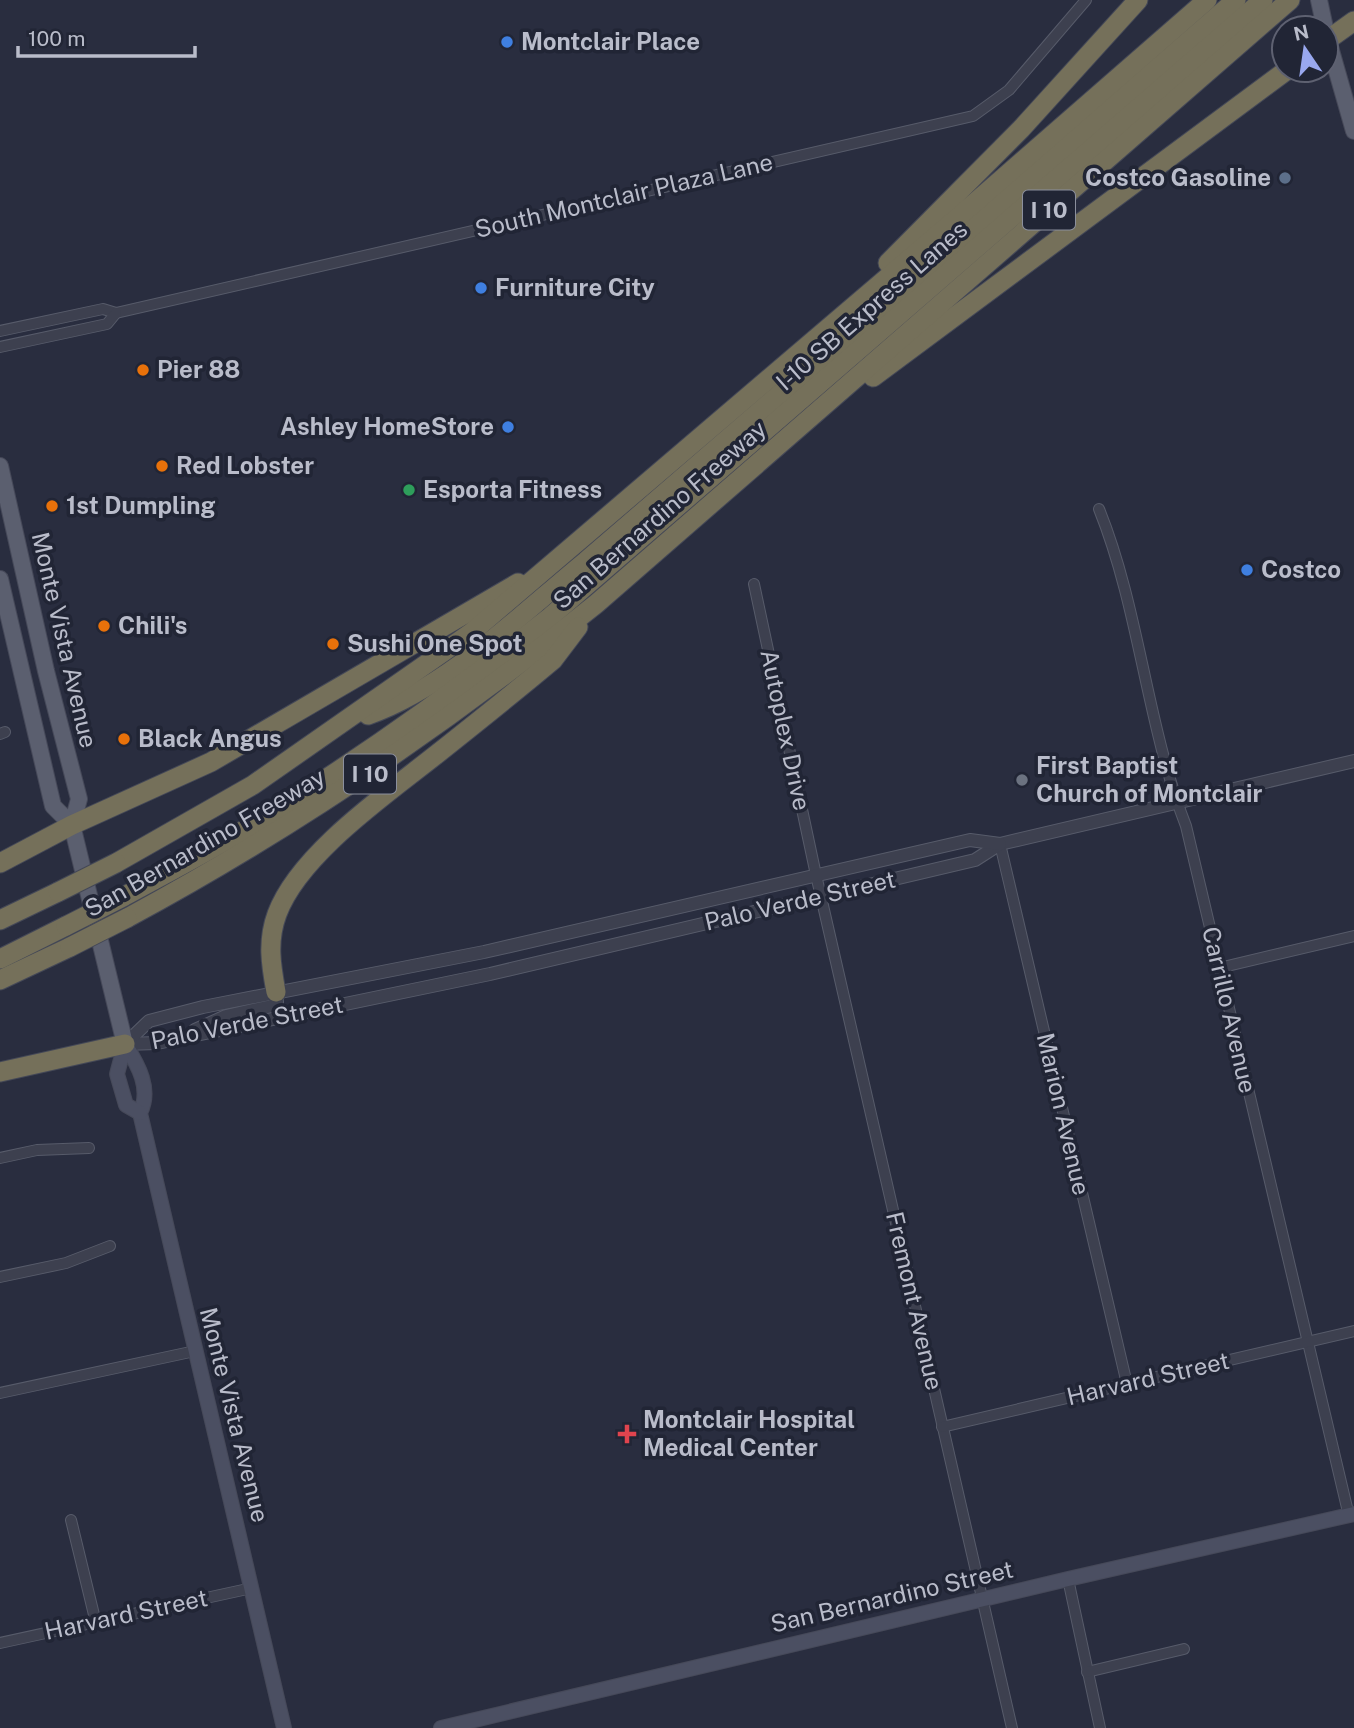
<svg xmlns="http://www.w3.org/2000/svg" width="1354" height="1728" font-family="'Public Sans',sans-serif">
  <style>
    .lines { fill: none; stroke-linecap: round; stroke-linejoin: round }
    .minor-casing { stroke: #575b6a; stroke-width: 12 }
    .tertiary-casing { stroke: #575b6a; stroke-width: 14 }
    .secondary-casing { stroke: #464959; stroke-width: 16 }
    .primary-casing { stroke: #464959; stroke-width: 18 }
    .motorway-casing { stroke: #444857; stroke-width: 21 }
    .minor { stroke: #3d404f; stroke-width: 10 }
    .tertiary { stroke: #3d404f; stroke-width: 12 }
    .secondary { stroke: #4b4f62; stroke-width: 14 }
    .primary { stroke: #5b5f6f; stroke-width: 16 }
    .motorway { stroke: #75705a; stroke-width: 19 }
    .motorway-bridge-casing { stroke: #444857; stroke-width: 21; stroke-linecap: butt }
    .motorway-bridge { stroke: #75705a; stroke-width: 19 }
    .shop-dot { fill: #3f7fe0; stroke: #212535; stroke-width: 2.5 }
    .service-dot { fill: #5c6f8a; stroke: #212535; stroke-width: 2.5 }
    .food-dot { fill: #e8710a; stroke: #212535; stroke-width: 2.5 }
    .leisure-dot { fill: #2e9e5b; stroke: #212535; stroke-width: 2.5 }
    .worship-dot { fill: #6b7280; stroke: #212535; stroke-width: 2.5 }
    .health-dot { fill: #e0444e; stroke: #212535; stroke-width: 2.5 }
    .labels { text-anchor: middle; stroke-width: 7; stroke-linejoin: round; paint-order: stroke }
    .shield { fill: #212535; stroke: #8b8f9d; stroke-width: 2 }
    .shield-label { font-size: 23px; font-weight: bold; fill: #b9bcca }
    .poi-label { font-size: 24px; font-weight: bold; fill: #b9bcca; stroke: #212535; text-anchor: start }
    .street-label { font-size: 24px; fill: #b9bcca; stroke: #212535 }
  </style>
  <rect width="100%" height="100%" fill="#292d3f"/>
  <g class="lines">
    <g class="minor-casing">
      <g id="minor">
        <polyline points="0,331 103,309 116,313 973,116 1009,90 1086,0"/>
        <polyline points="0,347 107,324 116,313"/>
        <path d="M 1099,509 C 1140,611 1146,723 1186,826 L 1349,1516"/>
        <polyline points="754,584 816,875 1012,1728"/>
        <polyline points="0,734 5,732"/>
        <polyline points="1000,844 1127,1384"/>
        <polyline points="1219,968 1354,936"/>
        <polyline points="0,1158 37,1150 89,1148"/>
        <polyline points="0,1277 66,1263 110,1246"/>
        <polyline points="0,1393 195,1351"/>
        <polyline points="942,1427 1354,1331"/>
        <polyline points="71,1520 96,1623"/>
        <polyline points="1068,1579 1100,1728"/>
        <polyline points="0,1643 252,1588"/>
        <polyline points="1087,1672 1184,1649"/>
      </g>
    </g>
    <g class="tertiary-casing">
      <g id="tertiary">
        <polyline points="195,1030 226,1016 272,1006 277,1002 276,992"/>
        <polyline points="125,1044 157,1043 490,974 975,860 1000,844 1354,761"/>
        <polyline points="125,1044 149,1021 203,1007 484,952 970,840 1000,844"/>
      </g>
    </g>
    <g class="secondary-casing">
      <g id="secondary">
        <path d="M 125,1044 C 138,1065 152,1089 140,1113 L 284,1728"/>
        <polyline points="125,1044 117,1074 126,1105 140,1113"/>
        <polyline points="441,1728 1068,1579 1354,1514"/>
      </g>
    </g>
    <g class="primary-casing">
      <g id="primary">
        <polyline points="1319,0 1325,28"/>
        <polyline points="1326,33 1354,131"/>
        <polyline points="0,466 46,671 79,799 72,825 125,1044"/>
        <polyline points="0,579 53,806 72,825"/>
      </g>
    </g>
    <g class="motorway-casing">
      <g id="motorway">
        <polyline points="1326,41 1354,21"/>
        <polyline points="888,263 1021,129 1138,0"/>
        <polyline points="873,377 1287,70"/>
        <path d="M 368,715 C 448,687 521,614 586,561 L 1236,0"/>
        <polyline points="0,863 72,825 211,762 518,583"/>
        <polyline points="116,863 253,785 472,632 956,219 1207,0"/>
        <path d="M 123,897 C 176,868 230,840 281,808 C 374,749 463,685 550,617 L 1263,0"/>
        <path d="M 127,918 C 294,828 448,723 596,604 L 1290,0"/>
        <polyline points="0,920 58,892"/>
        <polyline points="0,959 66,926"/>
        <polyline points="0,980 70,947"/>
        <path d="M 276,992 C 271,965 267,941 277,914 C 299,854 388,793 437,754 C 476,723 515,692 553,660 L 578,627"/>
        <polyline points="0,1072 125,1044"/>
      </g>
    </g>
    <use href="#minor" class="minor"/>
    <use href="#tertiary" class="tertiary"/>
    <use href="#secondary" class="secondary"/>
    <use href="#primary" class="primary"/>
    <use href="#motorway" class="motorway"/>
    <g class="motorway-bridge-casing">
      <g id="motorway-bridge">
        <polyline points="58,892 116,863"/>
        <polyline points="66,926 123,897"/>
        <polyline points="70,947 127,918"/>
      </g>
    </g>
    <use href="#motorway-bridge" class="motorway-bridge"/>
  </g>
  <g class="shop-dot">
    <circle cx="507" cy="42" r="7"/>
    <circle cx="481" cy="288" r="7"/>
    <circle cx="508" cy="427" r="7"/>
    <circle cx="1247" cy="570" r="7"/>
  </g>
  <circle class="service-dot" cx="1285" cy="178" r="7"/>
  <g class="food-dot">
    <circle cx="143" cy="370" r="7"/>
    <circle cx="162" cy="466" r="7"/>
    <circle cx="52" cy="506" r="7"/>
    <circle cx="104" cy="626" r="7"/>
    <circle cx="333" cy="644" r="7"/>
    <circle cx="124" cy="739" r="7"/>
  </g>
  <circle class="leisure-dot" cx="409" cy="490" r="7"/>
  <circle class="worship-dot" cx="1022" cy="780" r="7"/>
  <path class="health-dot" d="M623.5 1423.5h7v7h7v7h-7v7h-7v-7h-7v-7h7z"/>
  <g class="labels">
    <g class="shield">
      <rect x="1023" y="190.5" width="52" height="39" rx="5"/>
      <rect x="344" y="754.5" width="52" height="39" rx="5"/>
    </g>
    <g class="shield-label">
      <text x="1049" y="218">I 10</text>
      <text x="370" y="782">I 10</text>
    </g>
    <g class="poi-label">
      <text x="521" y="50">Montclair Place</text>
      <text x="1271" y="186" text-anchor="end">Costco Gasoline</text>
      <text x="495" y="296">Furniture City</text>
      <text x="157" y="378">Pier 88</text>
      <text x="494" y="435" text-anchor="end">Ashley HomeStore</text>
      <text x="176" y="474">Red Lobster</text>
      <text x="423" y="498">Esporta Fitness</text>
      <text x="66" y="514">1st Dumpling</text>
      <text x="1261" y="578">Costco</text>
      <text x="118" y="634">Chili's</text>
      <text x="347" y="652">Sushi One Spot</text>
      <text x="138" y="747">Black Angus</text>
      <text x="1036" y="774">First Baptist<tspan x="1036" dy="28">Church of Montclair</tspan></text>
      <text x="643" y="1428">Montclair Hospital<tspan x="643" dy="28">Medical Center</tspan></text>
    </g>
    <g class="street-label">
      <text transform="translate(624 196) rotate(-13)" y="8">South Montclair Plaza Lane</text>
      <text transform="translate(872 306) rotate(-41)" y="8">I-10 SB Express Lanes</text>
      <text transform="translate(660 515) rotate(-41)" y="8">San Bernardino Freeway</text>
      <text transform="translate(64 640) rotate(77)" y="8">Monte Vista Avenue</text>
      <text transform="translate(785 730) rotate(78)" y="8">Autoplex Drive</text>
      <text transform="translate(205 843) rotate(-30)" y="8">San Bernardino Freeway</text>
      <text transform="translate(800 901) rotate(-13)" y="8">Palo Verde Street</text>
      <text transform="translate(1229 1010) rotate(77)" y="8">Carrillo Avenue</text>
      <text transform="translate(247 1023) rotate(-11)" y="8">Palo Verde Street</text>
      <text transform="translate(1063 1114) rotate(77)" y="8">Marion Avenue</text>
      <text transform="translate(914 1301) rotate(77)" y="8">Fremont Avenue</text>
      <text transform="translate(1148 1379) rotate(-13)" y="8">Harvard Street</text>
      <text transform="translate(234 1415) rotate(76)" y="8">Monte Vista Avenue</text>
      <text transform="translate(892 1597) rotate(-13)" y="8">San Bernardino Street</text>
      <text transform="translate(126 1615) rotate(-12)" y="8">Harvard Street</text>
    </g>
  </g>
  <g transform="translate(1305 49) rotate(347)"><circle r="33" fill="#212535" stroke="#5e6171" stroke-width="2"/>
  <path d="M0-5L12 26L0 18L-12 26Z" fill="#99a8ef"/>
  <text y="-10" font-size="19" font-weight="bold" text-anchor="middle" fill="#b9bcca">N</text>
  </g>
  <path d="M18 46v10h177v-10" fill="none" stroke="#b9bcca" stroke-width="3.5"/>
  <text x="28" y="46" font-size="21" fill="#b9bcca" stroke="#212535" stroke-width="5" paint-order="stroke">100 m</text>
</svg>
